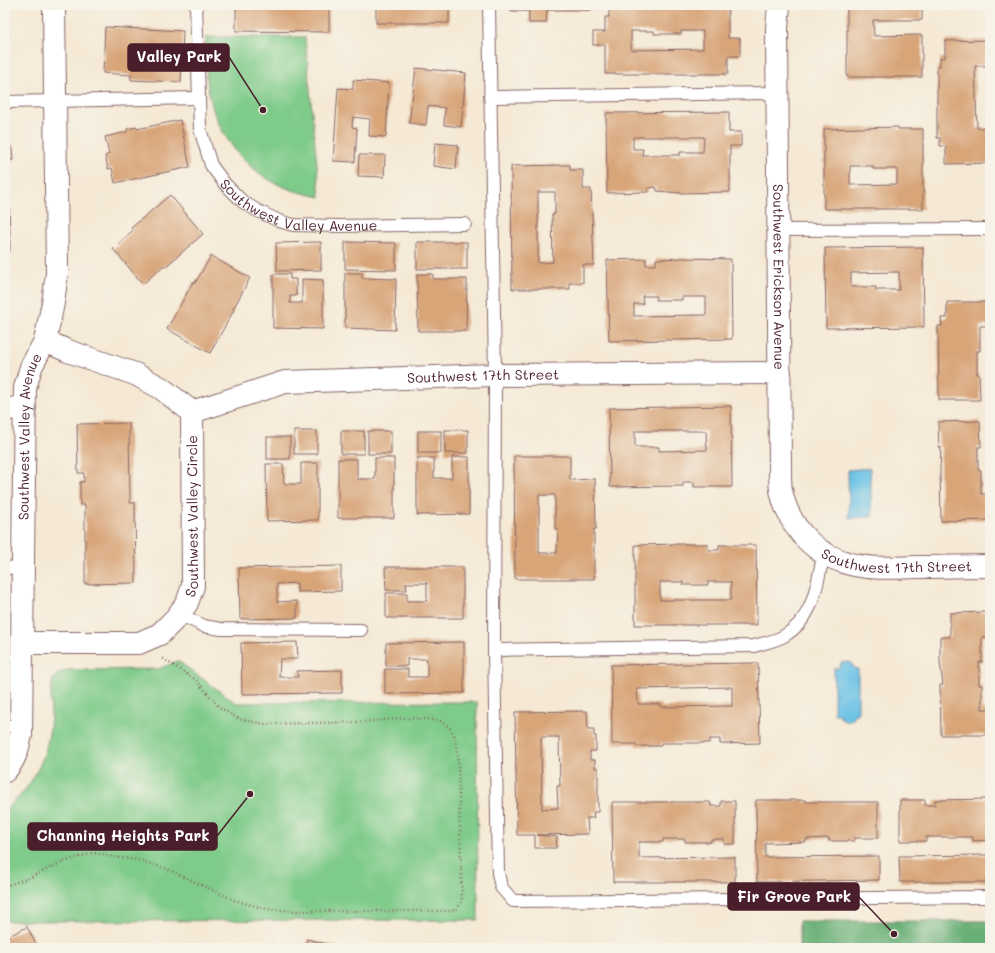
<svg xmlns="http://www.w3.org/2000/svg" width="995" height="953" font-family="Mali,sans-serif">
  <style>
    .green { fill: #7fcb8a; stroke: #64755a }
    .forest { fill: #67af76; stroke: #586750 }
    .water { fill: #67c1e5; stroke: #587088 }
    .building { fill: #d8a579; fill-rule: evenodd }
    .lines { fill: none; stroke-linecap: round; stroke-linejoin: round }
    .service-casing { stroke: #866666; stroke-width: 14 }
    .minor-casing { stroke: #866666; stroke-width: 24 }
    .path { stroke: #866666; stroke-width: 2.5; stroke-dasharray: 1 3; stroke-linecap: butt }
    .service { stroke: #fff; stroke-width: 12 }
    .minor { stroke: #fff; stroke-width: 22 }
    .labels { text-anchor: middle; stroke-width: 4; stroke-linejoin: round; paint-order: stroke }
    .street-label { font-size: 14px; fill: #4a1f2b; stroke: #f7f3e8 }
    .leader { fill: none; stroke: #4a1f2b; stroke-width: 1.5 }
    .callout-dot { fill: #4a1f2b; stroke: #f7f3e8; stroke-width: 1.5 }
    .callout { fill: #4a1f2b; stroke: #4a1f2b; stroke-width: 1.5 }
    .callout-label { font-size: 15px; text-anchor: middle; font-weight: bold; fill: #fff }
  </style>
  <rect width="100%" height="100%" fill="#f7f3e8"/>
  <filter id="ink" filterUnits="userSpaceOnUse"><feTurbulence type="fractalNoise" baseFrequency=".025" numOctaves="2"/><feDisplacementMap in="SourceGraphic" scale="8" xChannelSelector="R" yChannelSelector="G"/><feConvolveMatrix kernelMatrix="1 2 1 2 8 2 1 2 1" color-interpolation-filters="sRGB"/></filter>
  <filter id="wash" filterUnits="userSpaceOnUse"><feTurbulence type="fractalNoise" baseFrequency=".012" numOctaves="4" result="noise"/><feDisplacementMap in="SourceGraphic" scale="16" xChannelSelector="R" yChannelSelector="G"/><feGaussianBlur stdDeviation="0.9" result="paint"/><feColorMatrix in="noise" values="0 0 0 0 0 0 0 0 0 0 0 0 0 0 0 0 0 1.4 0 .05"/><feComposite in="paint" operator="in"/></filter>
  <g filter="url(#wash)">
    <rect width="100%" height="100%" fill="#f5e9d5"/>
    <g class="green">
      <path d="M 206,37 L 305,37 L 320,197 C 307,194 296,192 284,187 C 248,173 218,136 210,98 C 205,78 206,57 206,37 Z"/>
      <path d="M 178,661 L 236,703 L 477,702 L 478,920 L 5,921 L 5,810 C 35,785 48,756 51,717 C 51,708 50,688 53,680 C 55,674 61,672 67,670 L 158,669 Z"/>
    </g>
    <rect class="forest" x="799" y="921" width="191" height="27"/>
    <g class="water">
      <polygon points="870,468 872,517 849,518 848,470"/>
      <polygon points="848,662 852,663 854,668 858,669 858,714 854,714 852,719 847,721 841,718 839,714 834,714 834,668 839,668 841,663"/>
    </g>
    <g id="blocks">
      <g class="building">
        <polygon points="236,5 329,5 329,32 236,31"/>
        <rect x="376" y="5" width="73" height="18"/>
        <polygon points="511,5 591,5 591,10 547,10 546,23 529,23 529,11 511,11"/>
        <path d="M 609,5 L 728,5 L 728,38 L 740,38 L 740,56 L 728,56 L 728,74 L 605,74 L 605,45 L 593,45 L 593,32 L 605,32 L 605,17 L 609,17 ZM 631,31 L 654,31 L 654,34 L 681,34 L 681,31 L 703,31 L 703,49 L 631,50 Z"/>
        <polygon points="847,5 922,5 922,20 873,20 874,36 922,35 922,77 847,77"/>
        <polygon points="105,27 183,31 181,82 131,80 131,75 103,73"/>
        <polygon points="5,31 9,31 6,75 5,75"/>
        <polygon points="990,40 990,66 975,66 977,128 990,128 990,163 946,164 946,146 940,146 940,138 937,138 937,66 940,66 940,58 945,58 945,41"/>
        <polygon points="416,68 466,73 461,127 444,125 445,108 428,106 426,125 409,123"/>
        <polygon points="353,80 389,83 386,137 369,136 370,119 353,117 352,127 357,128 355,162 333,161 338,88 353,89"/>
        <path d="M 729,112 L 729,132 L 741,132 L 741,146 L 730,146 L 730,192 L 680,193 L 657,191 L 656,187 L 648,188 L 648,192 L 607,193 L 606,113 ZM 633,137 L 704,137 L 703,152 L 680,152 L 680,155 L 642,155 L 643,149 L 633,149 Z"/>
        <polygon points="180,120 190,167 115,183 112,168 108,169 105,156 109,154 105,137 127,132 127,129 137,127 137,129"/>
        <path d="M 898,127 L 898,129 L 923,129 L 923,209 L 824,209 L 824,129 ZM 850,166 L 873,166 L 873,169 L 897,169 L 897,184 L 850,185 Z"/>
        <polygon points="5,129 7,129 7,147 12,147 13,160 8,160 8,176 5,176"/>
        <polygon points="435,143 458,145 456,169 433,166"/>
        <polygon points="359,155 385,155 384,177 358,176"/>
        <path d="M 570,165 L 570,170 L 583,170 L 583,189 L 591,189 L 594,265 L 583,265 L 583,283 L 569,283 L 570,289 L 512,289 L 511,166 ZM 538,192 L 555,192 L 555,214 L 552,214 L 553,262 L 538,263 Z"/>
        <polygon points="170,195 203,234 165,267 164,265 143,284 113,249 133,230 131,228"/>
        <polygon points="9,197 10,251 5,251 5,198"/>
        <polygon points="321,242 321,270 277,271 276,243"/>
        <polygon points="345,242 396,243 396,270 345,269"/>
        <rect x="417" y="242" width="50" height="27"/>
        <path d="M 923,247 L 924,327 L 826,328 L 825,248 ZM 899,272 L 899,290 L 876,290 L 876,287 L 851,287 L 851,273 Z"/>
        <polygon points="211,256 250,278 233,309 234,310 210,353 167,329 193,282 195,283"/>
        <path d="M 683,258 L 731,259 L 732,339 L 609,341 L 607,260 L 646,259 L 646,265 L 656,265 L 656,259 ZM 642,296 L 656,296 L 656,300 L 682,300 L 682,297 L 706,297 L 706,315 L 634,316 L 634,304 L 643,304 Z"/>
        <polygon points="345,273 362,273 362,278 396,279 395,330 345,328"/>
        <polygon points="273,274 290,274 290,279 296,279 296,296 290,296 290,303 302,303 302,279 323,280 323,329 273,328"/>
        <polygon points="417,274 433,274 433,279 467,279 466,331 418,331"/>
        <polygon points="947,302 990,302 990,326 980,326 980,351 977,351 977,374 979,374 980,400 939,400 938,326 942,326 941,318 947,318"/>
        <path d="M 731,406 L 732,487 L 694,487 L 694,482 L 683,482 L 683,486 L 610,487 L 609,408 ZM 635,431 L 706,431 L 707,450 L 659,451 L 659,447 L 635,447 Z"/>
        <polygon points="980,421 981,447 978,447 978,470 981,470 981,494 990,494 990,520 941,521 940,470 941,447 939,447 938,422"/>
        <polygon points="129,423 130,503 135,503 136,583 85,584 85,505 80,505 80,482 84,482 84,473 78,473 77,424"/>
        <rect x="445" y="430" width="23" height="23"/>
        <rect x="294" y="431" width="23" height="23"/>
        <rect x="341" y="431" width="23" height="23"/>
        <rect x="368" y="431" width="23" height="23"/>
        <rect x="418" y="431" width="23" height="22"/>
        <rect x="267" y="437" width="23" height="22"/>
        <path d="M 514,456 L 570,456 L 570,480 L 595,479 L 596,529 L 594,529 L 594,579 L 515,579 ZM 539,495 L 555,495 L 555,529 L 558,529 L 557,553 L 539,553 Z"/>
        <polygon points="452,457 469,457 469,514 417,515 417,458 434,458 434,478 452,478"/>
        <polygon points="375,458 394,458 394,518 338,518 338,459 357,459 357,479 375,479"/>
        <polygon points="301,463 318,463 318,520 267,521 266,464 283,464 284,484 301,484"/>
        <path d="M 683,544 L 708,544 L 708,550 L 719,550 L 719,545 L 756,545 L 757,625 L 635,625 L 635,545 ZM 660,582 L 683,582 L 683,585 L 708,585 L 708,582 L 731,582 L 731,600 L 660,600 Z"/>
        <polygon points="341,566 341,591 297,592 297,583 277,584 277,602 297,601 297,618 240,619 239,568"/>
        <polygon points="385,567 463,567 463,618 386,618 386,593 407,593 407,601 427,601 427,583 406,583 407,590 386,590"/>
        <polygon points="990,612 990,637 982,637 982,662 979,662 979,685 982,685 982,709 990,709 990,735 941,735 940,685 943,685 940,662 940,637 950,637 950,613"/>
        <polygon points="297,642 298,659 280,659 279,677 298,677 297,671 342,670 342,693 242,694 241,643"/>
        <polygon points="464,642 464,693 385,694 385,669 408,669 408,677 427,677 427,659 407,659 407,666 386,666 386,643"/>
        <path d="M 758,663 L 760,743 L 720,744 L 720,739 L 710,739 L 709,743 L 661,743 L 661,746 L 636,746 L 636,744 L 612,744 L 611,665 ZM 732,687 L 732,706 L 661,707 L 661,704 L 638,704 L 637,689 Z"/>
        <path d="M 587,711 L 588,729 L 594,729 L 594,736 L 596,736 L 596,751 L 590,751 L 590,760 L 595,760 L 595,768 L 598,768 L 598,812 L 593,812 L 594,818 L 587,818 L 588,834 L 537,835 L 557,837 L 556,848 L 535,848 L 535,835 L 517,835 L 515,712 ZM 541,737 L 559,737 L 560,786 L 557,786 L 558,808 L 542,809 Z"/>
        <polygon points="990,799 990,840 973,841 973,837 926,837 926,841 900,841 900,800 925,800 925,805 935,805 935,800"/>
        <polygon points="756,800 806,800 806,802 878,802 878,838 854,838 854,841 829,841 829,838 806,839 806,842 765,843 765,857 879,856 879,880 757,882"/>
        <polygon points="721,801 735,801 735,844 724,844 724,839 711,839 711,842 685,842 685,839 663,839 663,842 639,842 639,858 735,857 735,882 613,882 612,802 710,802 711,806 721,806"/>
        <polygon points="990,855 990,882 900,882 899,856"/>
        <polygon points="27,927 38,948 5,948 5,938"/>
        <polygon points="307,939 339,947 339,948 305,948"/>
        <polygon points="274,944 275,948 263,948 263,945"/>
      </g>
    </g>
  </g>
  <g filter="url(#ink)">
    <use href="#blocks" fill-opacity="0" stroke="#866666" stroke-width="1"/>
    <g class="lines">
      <g class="service-casing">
        <g id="service">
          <path id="s1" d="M 196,5 L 200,129 L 211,165 L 225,184 L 243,202 L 258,211 L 279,221 L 293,225 L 339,226 L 465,224"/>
          <polyline points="489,5 495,375 494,650 498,873 501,887 513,901 990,897"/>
          <polyline points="490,97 777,93"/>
          <polyline points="5,102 198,98"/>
          <polyline points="778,230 990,229"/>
          <polyline points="5,568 23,567"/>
          <polyline points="179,614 204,626 221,629 361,630"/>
          <path d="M 494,650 L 754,646 C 764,643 775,641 784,636 C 815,618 816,585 824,553"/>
          <polyline points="5,726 21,726"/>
        </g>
      </g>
      <g class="minor-casing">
        <g id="minor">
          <path id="s2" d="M 779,5 L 777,28 L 780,468 C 780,475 780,483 781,490 C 787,522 809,550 841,561 C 864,570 892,568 917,567 C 941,567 966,566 990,566"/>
          <polyline points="45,341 68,351 135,374 161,388 192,412"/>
          <polyline points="5,409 24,408"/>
          <path id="s3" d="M 192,412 L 285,382 L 495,375 L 780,373"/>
          <path id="s4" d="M 23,643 L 139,643 L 160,634 L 176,618 L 187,603 L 193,586 L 192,412"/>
          <path id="s5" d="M 5,771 C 15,761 18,748 21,735 L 25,388 L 31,367 L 45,341 L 53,303 L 57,273 L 54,5"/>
        </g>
      </g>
      <polyline class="path" points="5,886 29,878 61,863 78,857 94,853 103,854 113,857 138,860 165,868 234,900 266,909 296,911 450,911 457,909 462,902 458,756 454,735 449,727 440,721 428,719 404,718 362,722 264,724 239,719 219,707 196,680 162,658"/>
      <use href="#service" class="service"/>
      <use href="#minor" class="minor"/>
    </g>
  </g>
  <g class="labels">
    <g class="street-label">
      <text dy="5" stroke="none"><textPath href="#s1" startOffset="266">Southwest Valley Avenue</textPath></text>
      <text dy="5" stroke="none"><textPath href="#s2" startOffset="272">Southwest Erickson Avenue</textPath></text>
      <text dy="5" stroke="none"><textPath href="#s3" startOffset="296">Southwest 17th Street</textPath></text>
      <text dy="5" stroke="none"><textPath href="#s5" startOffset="339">Southwest Valley Avenue</textPath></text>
      <text dy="5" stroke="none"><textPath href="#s4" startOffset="268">Southwest Valley Circle</textPath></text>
      <text dy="5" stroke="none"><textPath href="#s2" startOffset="638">Southwest 17th Street</textPath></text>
    </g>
  </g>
  <path class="leader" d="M263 110L229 57M250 794L217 836M894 934L859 897"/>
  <g class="callout-dot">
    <circle cx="263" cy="110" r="4"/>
    <circle cx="250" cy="794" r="4"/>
    <circle cx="894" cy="934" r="4"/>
  </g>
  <g class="callout">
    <rect x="128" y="44" width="101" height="27" rx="4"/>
    <rect x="28" y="823" width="189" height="27" rx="4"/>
    <rect x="728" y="883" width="131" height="27" rx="4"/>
  </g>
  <g class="callout-label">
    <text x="179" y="62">Valley Park</text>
    <text x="123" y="841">Channing Heights Park</text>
    <text x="794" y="902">Fir Grove Park</text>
  </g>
  <rect width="995" height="953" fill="none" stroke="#f7f3e8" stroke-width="20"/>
</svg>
